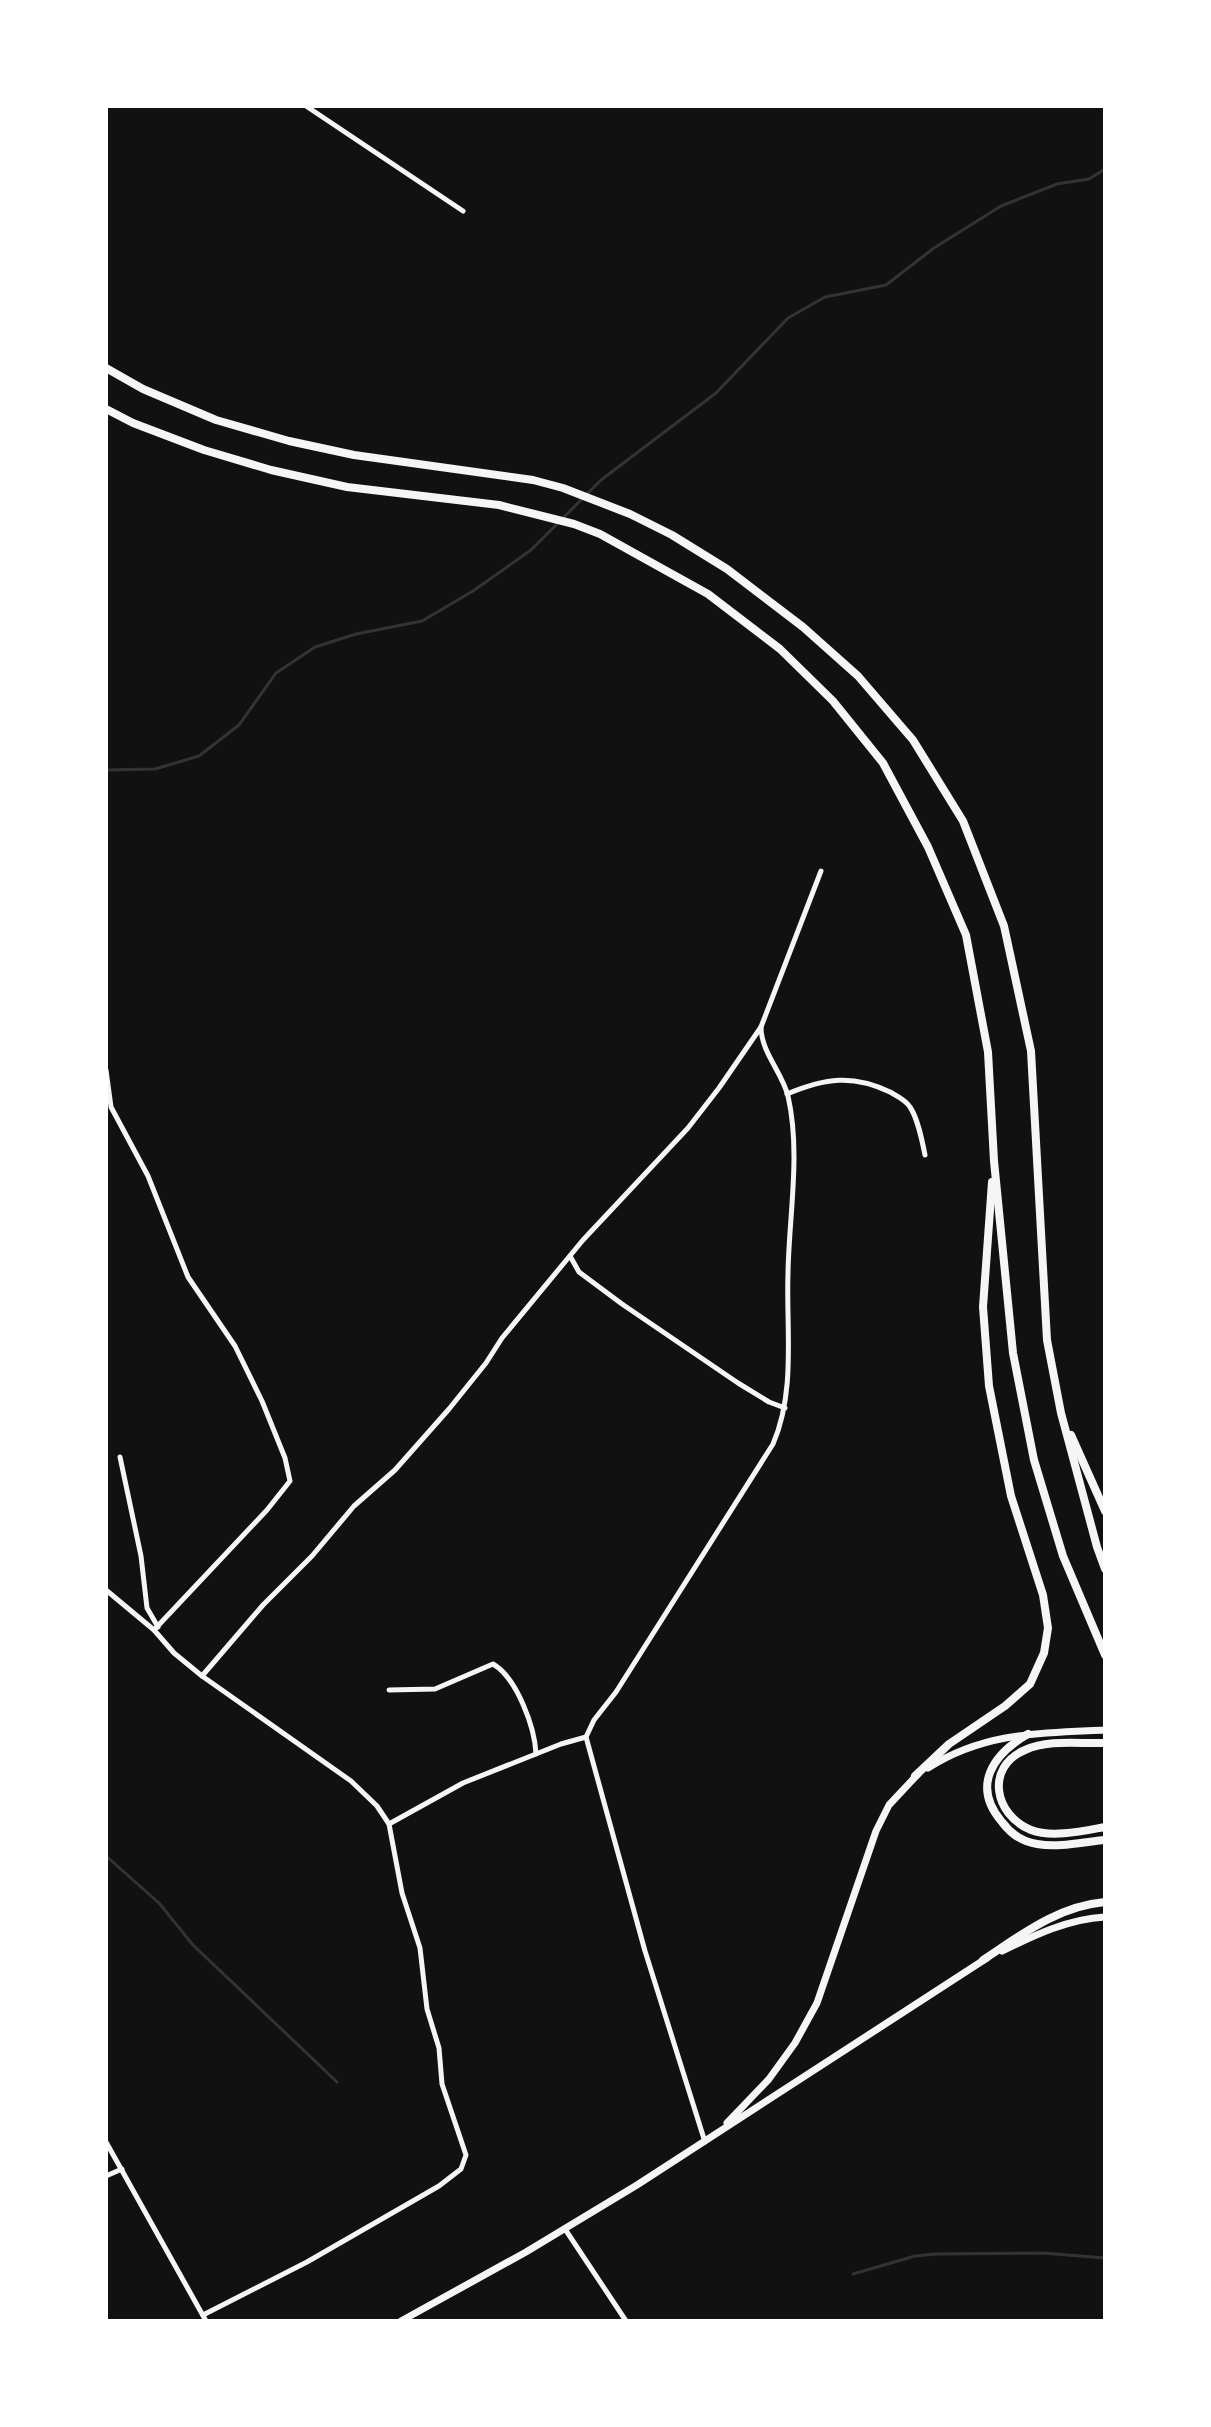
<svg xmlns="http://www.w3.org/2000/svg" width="1211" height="2427" font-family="'Alegreya Sans',sans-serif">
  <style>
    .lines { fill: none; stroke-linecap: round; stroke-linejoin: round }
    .stream { stroke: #333; stroke-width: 3 }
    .minor { stroke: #f5f5f5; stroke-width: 5 }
    .secondary { stroke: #f5f5f5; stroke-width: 7 }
    .trunk { stroke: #f5f5f5; stroke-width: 8 }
  </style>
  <rect width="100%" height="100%" fill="#111"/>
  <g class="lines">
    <g class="stream">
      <polyline points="106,770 155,769 199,756 239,725 276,673 315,647 356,634 422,621 473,591 531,550 601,480 716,393 788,318 825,297 886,285 934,248 1001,206 1057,184 1089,179 1105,169"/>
      <polyline points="106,1856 159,1903 193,1945 337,2082"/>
      <polyline points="853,2274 915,2256 936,2254 1043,2253 1105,2258"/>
    </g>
    <g class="minor">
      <polyline points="306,106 463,211"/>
      <polyline points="106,1070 111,1107 148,1176 188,1277 235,1346 262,1401 285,1458 290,1481 267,1510 154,1630 174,1653 202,1676 351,1781 377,1806 389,1824 402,1893 420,1948 427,2009 439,2048 442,2084 466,2155 461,2169 439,2186 307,2262 203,2315"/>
      <path d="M 787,1094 C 825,1078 853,1074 890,1092 C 897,1096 906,1100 910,1107 C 918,1119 922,1140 925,1155"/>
      <polyline points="570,1256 579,1272 622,1304 738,1383 769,1402 785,1408"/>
      <polyline points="120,1457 141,1556 147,1608 158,1627"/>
      <polyline points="106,1590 154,1630"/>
      <polyline points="202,1676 263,1605 312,1556 354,1506 395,1470 449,1409 486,1363 502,1338 583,1240 688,1128 719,1088 761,1027 821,871"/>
      <path d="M 389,1690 L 435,1689 L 493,1664 C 517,1678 535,1728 536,1754"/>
      <polyline points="389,1824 463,1783 561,1744 586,1737"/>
      <polyline points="106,2142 206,2321"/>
      <path d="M 705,2142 L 645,1951 L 586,1737 L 594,1720 L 616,1692 L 773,1444 C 796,1391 786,1329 788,1273 C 789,1215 801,1153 788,1096 C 782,1072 761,1052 761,1027"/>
      <polyline points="106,2176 122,2169"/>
      <polyline points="565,2229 626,2321"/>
    </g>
    <g class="secondary">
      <path d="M 928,1768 C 984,1732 1041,1733 1105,1730"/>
      <path d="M 1002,1951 C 1035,1935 1068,1919 1105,1917"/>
      <polyline points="727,2123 769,2079 795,2043 817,2003 876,1831 889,1805 918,1774"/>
      <polyline points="401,2321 526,2252 637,2185 987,1958"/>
    </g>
    <g class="trunk">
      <polyline points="106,368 143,389 216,420 289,441 354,455 533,480 563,488 630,514 672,535 727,569 803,627 858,676 913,740 963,821 1004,926 1031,1051 1047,1340 1061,1413 1097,1547 1105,1569"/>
      <polyline points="106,409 133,423 204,450 271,470 347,487 499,505 574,524 600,534 708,594 780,649 833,701 883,763 928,847 966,935 988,1052 994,1161 1013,1353 1034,1460 1063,1556 1105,1655"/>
      <polyline points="1071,1435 1105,1511"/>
      <path d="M 1028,1734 C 993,1754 971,1786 1002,1822 C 1011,1834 1023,1842 1037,1844 C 1059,1848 1083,1842 1105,1840"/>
      <path d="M 1105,1743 C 1079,1744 1049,1739 1025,1750 C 985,1767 994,1815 1031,1830 C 1052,1838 1083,1831 1105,1827"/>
      <polyline points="915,1776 949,1744 1005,1706 1030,1684 1044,1653 1048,1628 1043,1595 1011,1496 989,1386 983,1307 992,1182"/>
      <path d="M 983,1960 C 1021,1935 1058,1906 1105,1902"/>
    </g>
  </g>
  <rect width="1211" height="2427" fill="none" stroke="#ffffff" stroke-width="216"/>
</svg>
